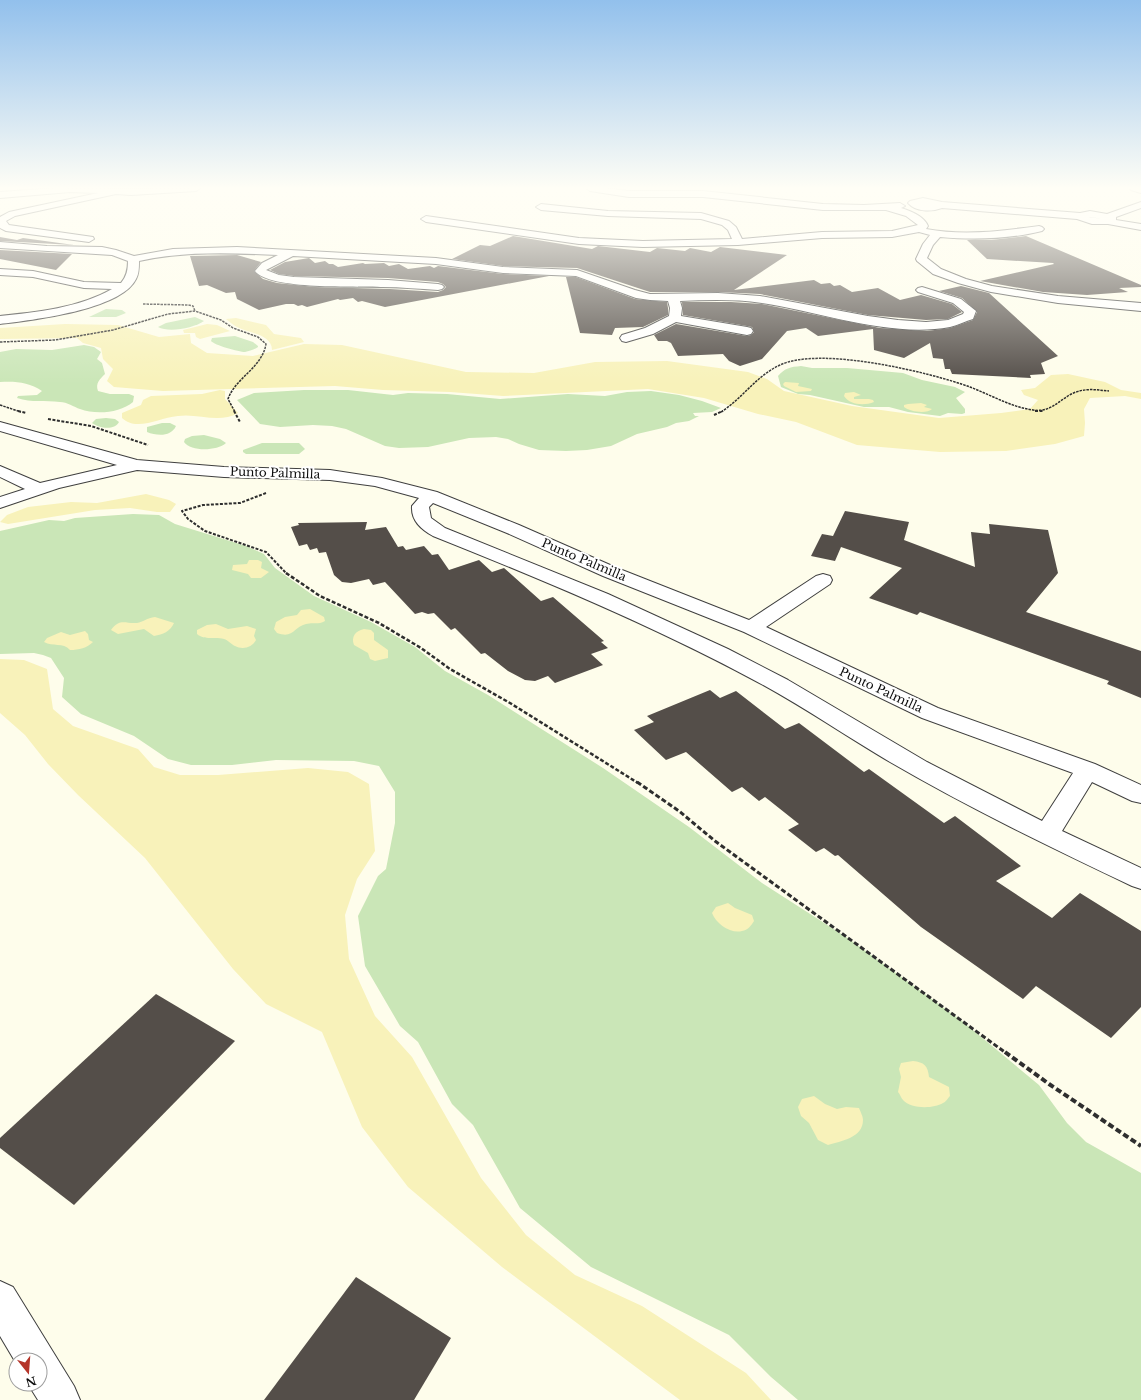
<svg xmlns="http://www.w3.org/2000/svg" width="1141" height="1400" font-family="'Libre Baskerville',serif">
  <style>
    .green { fill: #cae6b7 }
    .sand { fill: #f8f2ba }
    .building { fill: #544e49 }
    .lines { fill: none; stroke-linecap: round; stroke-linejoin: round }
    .minor-casing { stroke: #3f3f3f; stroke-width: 2 }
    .path-far4 { stroke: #2e2e2e; stroke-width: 1.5; stroke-dasharray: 2.5 1; stroke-linecap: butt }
    .path-far3 { stroke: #2e2e2e; stroke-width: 2; stroke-dasharray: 3 1.5; stroke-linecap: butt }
    .path-far2 { stroke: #2e2e2e; stroke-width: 2.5; stroke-dasharray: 4 2; stroke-linecap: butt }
    .path-far1 { stroke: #2e2e2e; stroke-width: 3; stroke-dasharray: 5 2.5; stroke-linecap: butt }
    .path { stroke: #2e2e2e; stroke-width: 4; stroke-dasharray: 6 3; stroke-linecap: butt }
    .minor { fill: #fff; fill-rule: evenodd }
    .labels { text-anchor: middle; stroke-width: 4; stroke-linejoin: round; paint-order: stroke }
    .street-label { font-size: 12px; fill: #0c0c0c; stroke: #fff }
  </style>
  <rect width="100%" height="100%" fill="#fefdeb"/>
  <g class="green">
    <polygon points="106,309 122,310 126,313 116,317 89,317"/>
    <path d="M 195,317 L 204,321 C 194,328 169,333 158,327 L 166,323 Z"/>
    <path d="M 235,336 L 253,342 L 258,346 L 258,347 C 254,350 249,351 245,352 C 239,352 214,345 211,341 L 212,338 Z"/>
    <path d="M 84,345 L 94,347 L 101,352 L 97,359 L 102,363 L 105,374 C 100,379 95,383 98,391 L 110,394 L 129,394 L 134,396 L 133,402 C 120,413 96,415 80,409 C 74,407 67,402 60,402 C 45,400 32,403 17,398 L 18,396 L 37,395 L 42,391 C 29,382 15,381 0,382 L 0,352 L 16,349 L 52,350 Z"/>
    <path d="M 801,366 L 812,368 L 847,368 L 903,373 L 922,380 L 955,387 L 965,392 L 956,398 L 965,409 L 965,413 L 962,414 L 948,413 L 940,416 L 908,412 L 889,407 L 864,407 L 810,395 L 798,394 L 781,387 L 778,376 C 785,368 790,367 801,366 Z"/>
    <polygon points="304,390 348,390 393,395 408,393 447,394 500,399 568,394 605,396 627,392 651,391 679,395 702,401 721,408 712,412 693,413 695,416 699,416 689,421 676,423 667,427 637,434 611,446 587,450 566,451 539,450 519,444 508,439 496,437 469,438 428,447 399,448 385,446 346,429 332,426 313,425 280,427 260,424 237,400 254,393"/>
    <path d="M 106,418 L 115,419 L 119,422 C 114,431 99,428 92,423 L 96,419 Z"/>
    <path d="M 162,423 L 170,423 L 176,426 C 171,437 157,436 147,432 L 147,427 Z"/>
    <path d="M 204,435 L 220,439 L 226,443 C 217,451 191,452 184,442 L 185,439 L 192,436 Z"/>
    <polygon points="262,443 299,443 305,449 299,454 246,454 243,452 243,450"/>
    <polygon points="133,514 159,515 175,524 246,546 264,554 275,568 314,596 371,622 415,647 445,671 488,695 603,768 689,827 762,883 849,939 962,1021 1039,1085 1067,1123 1086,1142 1141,1173 1141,1400 798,1400 771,1377 729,1335 591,1267 520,1208 473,1125 452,1104 418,1042 400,1026 365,966 358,916 378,876 386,869 395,823 395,792 379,766 354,761 276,760 232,765 191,765 168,759 134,736 81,714 62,697 64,678 51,658 43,655 34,653 0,654 0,531 49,520 64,521 75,518"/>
  </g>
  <g class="sand">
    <path d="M 236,318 L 266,325 L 274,334 L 301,338 L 304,342 L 272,350 C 272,334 248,333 237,327 C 233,325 230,322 226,319 Z"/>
    <polygon points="65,324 118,325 159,337 190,334 191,343 207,353 253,356 304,344 342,345 466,372 534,373 595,362 667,361 748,372 767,379 784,391 852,406 939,418 1001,413 1030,409 1038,400 1024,395 1021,390 1035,388 1051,375 1068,374 1105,382 1121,390 1141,393 1141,399 1125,396 1090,398 1084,409 1085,423 1084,436 1055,444 1006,451 940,452 857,445 796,422 758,414 704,398 648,389 503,396 450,392 383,390 335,386 163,391 114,387 107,381 113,369 103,359 101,348 83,343 77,338 0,339 0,328"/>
    <polygon points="207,324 217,325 230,331 200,339 196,337 195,333 184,333 183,330"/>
    <polygon points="785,382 799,383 798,386 812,389 811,391 796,392 784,386 783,384"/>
    <path d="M 220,390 L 225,391 L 225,399 L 238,413 C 219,424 198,413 178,416 C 164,417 152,424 138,424 C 131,424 127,422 122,418 L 122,413 L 141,405 L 143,400 L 151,396 L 202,394 Z"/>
    <path d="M 854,392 L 861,395 L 854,397 L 854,399 L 869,399 L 873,400 L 874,402 C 864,406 850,405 844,396 L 845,393 Z"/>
    <path d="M 921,403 L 927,405 L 924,407 L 932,409 C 927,414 910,412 904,407 L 904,405 L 908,404 Z"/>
    <polygon points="146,494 169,500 176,504 170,512 157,512 130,508 95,510 8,524 0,522 7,515 28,507 71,502 97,503"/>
    <polygon points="249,560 258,560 262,562 261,568 269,572 261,578 251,578 248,574 232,570 233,565 247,564"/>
    <path d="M 310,609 L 324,617 L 325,621 C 318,625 313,622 306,624 C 293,627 294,639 277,633 L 274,629 L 276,622 L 285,617 L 297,615 L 301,610 Z"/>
    <path d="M 155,617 L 174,623 C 170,632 163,634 154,636 L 144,629 L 118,634 L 111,630 C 120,618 125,624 137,623 C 143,622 147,618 155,617 Z"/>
    <path d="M 216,624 L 228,629 L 247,626 L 256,629 L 254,636 L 256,640 C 252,648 242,650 235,646 C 231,644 228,640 224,639 C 215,636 205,641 197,634 L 197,630 L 207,625 Z"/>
    <path d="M 364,629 L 371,630 L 374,633 L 374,640 L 388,650 L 388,658 L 375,661 L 370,659 L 368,653 L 354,645 C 351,637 355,631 364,629 Z"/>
    <path d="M 85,631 L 88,634 L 89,640 L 93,642 C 87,648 79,650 70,650 C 63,642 53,647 44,642 L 47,638 L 61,632 L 70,635 Z"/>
    <polygon points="0,659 24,660 47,669 53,709 73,726 138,749 154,767 180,775 218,775 308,768 348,772 369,784 375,851 357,879 345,915 349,959 375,1016 412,1057 481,1178 526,1235 575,1275 642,1306 746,1373 771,1400 680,1400 502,1267 408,1187 362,1127 322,1032 266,1004 233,969 145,858 78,795 48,764 25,735 0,713"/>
    <path d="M 728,903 L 735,908 L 752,915 L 754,921 C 751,926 748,930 742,931 C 731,934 716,924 712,913 L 716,907 Z"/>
    <path d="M 913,1061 C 924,1062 928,1066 929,1077 L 949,1087 L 950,1096 C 948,1098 946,1102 943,1103 C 933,1109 911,1109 903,1100 C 901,1098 900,1094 898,1092 L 901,1077 L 899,1069 L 901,1063 Z"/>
    <path d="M 814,1096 L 825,1104 L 837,1109 L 846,1107 L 859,1108 C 860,1111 863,1116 863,1120 C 863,1138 841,1141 828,1145 L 818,1140 L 809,1123 L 801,1116 L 798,1107 L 802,1099 Z"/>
  </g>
  <g class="building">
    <polygon points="513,236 592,249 598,246 650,252 657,248 685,251 690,248 711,252 720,247 787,255 734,290 814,280 821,284 830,283 834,286 840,285 852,292 878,288 900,300 921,295 952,304 962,312 948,319 926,320 868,315 760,294 718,292 650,292 577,268 503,266 452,259 480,245 490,246"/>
    <polygon points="1026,236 1141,285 1141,287 1119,288 1128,292 1087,295 1043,292 980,281 1054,264 1053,263 987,259 967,240 991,240"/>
    <polygon points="0,237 17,240 23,238 74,245 0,241"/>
    <polygon points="0,250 72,254 56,270 0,259"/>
    <polygon points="237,255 261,262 254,271 263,279 277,283 315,287 390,289 438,292 443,290 446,287 443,284 438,282 388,278 294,276 279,274 270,270 285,262 309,258 315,263 325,261 329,264 333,264 338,267 363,263 365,264 384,263 389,266 399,264 408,269 430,266 434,268 438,266 503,274 549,276 385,307 362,301 358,302 353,298 340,300 338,299 307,307 302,305 298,306 294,304 286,304 259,310 237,299 235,292 226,293 207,285 199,286 190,256"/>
    <polygon points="566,277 576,277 635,299 667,302 668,308 668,315 643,327 615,328 612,335 580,333"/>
    <polygon points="961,286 989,293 1058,356 1041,363 1045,374 1030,375 1031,378 952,374 950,369 945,369 943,359 933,358 930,343 904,358 874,350 873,329 818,336 806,328 787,331 762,359 740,366 729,361 723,354 678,356 671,343 667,341 658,341 654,335 676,324 747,336 751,335 754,332 752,327 747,326 683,315 682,302 731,302 762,304 880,328 927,331 950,328 973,320 977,312 962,298 939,291"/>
    <polygon points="845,511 909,522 904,540 975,567 971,532 990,534 989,524 1048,530 1058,573 1026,612 1141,651 1141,698 1107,684 1109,681 920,612 917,615 869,598 902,568 841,547 835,561 811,556 822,534 833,536"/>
    <polygon points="367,522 365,530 386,527 398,547 403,546 406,550 424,546 432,555 438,554 449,570 479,560 492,572 504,568 541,601 553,597 604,641 601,642 608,648 591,654 603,665 555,683 548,676 535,681 525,680 508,671 485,653 481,654 455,628 451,630 434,613 428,614 422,612 415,614 385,582 373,585 369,579 351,583 342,582 334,575 326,552 319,553 317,548 310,550 307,544 299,546 291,527 299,525 298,523"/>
    <polygon points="710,690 720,698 736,691 785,729 799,723 864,772 869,769 944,823 955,816 1021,866 996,881 1052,918 1080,893 1141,931 1141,1007 1111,1038 1036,986 1023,999 921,927 838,855 835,856 824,848 816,852 788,830 799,824 765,797 759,801 742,787 732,792 686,752 666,760 634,730 654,722 647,716"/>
    <polygon points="156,994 235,1041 74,1205 0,1148 0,1138"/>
    <polygon points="356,1277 451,1338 414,1400 264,1400"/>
  </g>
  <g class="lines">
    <g class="minor-casing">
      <g id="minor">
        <polygon points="56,188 131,189 200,188 196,191 131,195 116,194 15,216 6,221 9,225 93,237 94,239 89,242 6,231 0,228 0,217 9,212 98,193 70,192 0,198 0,192"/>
        <path d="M 586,188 L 605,188 L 629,191 L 703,191 L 823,204 L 864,205 L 900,203 L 905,206 L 901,208 C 911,211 924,216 928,226 L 926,229 C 964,236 1001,231 1039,226 L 1042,227 L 1044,229 L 1042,231 C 1010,239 973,240 940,237 L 933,245 L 927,258 L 941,269 L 966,279 L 992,286 L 1058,296 L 1141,303 L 1141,311 L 1058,303 L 991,292 L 958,283 L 933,274 L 917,261 L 916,259 L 923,244 L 930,235 L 919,232 L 892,237 L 822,238 L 738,245 L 643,247 L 579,244 L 426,222 L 421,219 L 426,216 L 579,238 L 643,241 L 732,239 L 728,230 L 722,225 L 701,219 L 608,216 L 541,210 L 536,207 L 541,204 L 608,211 L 701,213 L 729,221 L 736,227 L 742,239 L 822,232 L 892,231 L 918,225 L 906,216 L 886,210 L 823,210 L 703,197 L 629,197 L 590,191 Z"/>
        <polygon points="1130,188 1141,188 1141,193 1131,190"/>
        <path d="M 923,198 L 942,202 L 1080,213 L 1090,211 L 1107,214 L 1141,202 L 1141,208 L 1116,217 L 1116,220 L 1141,224 L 1141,230 L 1108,224 L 1092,224 L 1077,219 L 942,208 C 931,212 916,212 908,203 L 910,201 ZM 1089,217 L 1090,217 L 1103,219 Z"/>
        <path d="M 0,242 L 47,246 L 102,247 L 116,250 L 134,256 L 173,249 L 237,247 L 436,258 L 503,267 L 577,270 L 635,290 L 650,294 L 718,293 L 760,296 L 868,316 L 898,320 L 926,322 L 948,320 L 963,314 L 964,312 L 953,303 L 918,292 L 916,290 L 918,288 L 922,287 L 961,299 L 976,311 L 973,319 C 966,321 958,325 950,327 C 891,338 821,312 762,303 C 735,299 707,300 680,301 L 682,308 L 681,316 L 747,327 L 751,328 L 753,331 L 751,334 L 747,335 L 676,322 L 653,334 L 626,342 L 622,341 L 620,338 L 622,335 L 645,328 L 669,316 L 670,308 L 668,301 L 650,300 L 636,298 L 576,276 L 503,273 L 436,264 L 293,256 L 266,270 L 279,275 L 294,277 L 388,280 L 438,284 L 442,285 L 444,287 L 442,289 L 438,290 C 420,289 401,287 383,287 C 358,286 269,290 255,271 L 262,263 L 278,255 C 231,253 184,251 139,261 C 139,267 139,274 136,279 C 121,310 32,320 0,324 L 0,316 C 38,312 78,308 112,289 L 84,288 L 33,277 L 0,275 L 0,269 L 33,271 L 84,282 L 121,283 C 127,276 128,269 128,261 L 112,255 L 0,248 Z"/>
        <path d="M 0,422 L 137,460 L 224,467 L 330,470 L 382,478 L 437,492 L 519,525 L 617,568 L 749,620 L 816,576 L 823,574 L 830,576 L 832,580 L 830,584 L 766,627 L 938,708 L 1095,764 L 1141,785 L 1141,803 L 1132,801 L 1092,782 L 1062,831 L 1141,868 L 1141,889 L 1132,886 C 1050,847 969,808 890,762 C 844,735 800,704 752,679 C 649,624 541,579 433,536 C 421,529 411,521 412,506 L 419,498 L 375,486 L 330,480 L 224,477 L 137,470 L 59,488 L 0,508 L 0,497 L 25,489 L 0,477 L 0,466 L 40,483 L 117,465 L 0,431 ZM 433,503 L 507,533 L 603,576 L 744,632 L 922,718 L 1073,773 L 1042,821 L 927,762 L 788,680 L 728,649 L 608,594 L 445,528 L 431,518 L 429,507 Z"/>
        <polygon points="0,1281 13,1287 74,1386 80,1400 38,1400 28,1384 40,1384 40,1360 16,1360 16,1363 0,1336"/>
      </g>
    </g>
    <g class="path-far4">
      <polyline points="143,304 188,305 193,306 195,311"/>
      <path d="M 0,342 L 55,340 L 113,330 L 168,314 L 195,311 L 221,320 L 233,328 L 258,337 L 266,344 C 262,368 236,377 228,399 L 235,412"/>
      <polyline points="0,405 21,412"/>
      <path d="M 721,412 C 743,398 756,376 780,365 C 820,346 929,372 970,387 C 991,395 1011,407 1033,410 C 1052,413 1060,398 1076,392 C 1087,388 1098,390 1109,391"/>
    </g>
    <g class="path-far3">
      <polyline points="18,411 26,413"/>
      <polyline points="234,411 240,422"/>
      <polyline points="1035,411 1043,411"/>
      <polyline points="714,415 723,411"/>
      <polyline points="48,419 91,426 148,445"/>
      <polyline points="266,493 240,503 203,505 182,511 188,519 205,531 266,552 287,574"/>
    </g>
    <polyline class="path-far2" points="286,573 320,596 379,623 421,648 450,669 510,703 638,783"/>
    <polyline class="path-far1" points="637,782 679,811 715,841 1006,1053"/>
    <polyline class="path" points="1005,1052 1049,1084 1141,1146"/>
    <use href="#minor" class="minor"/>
  </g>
  <linearGradient id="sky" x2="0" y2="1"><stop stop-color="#92c0ec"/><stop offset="0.49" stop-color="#fffef6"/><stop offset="1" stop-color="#fffef6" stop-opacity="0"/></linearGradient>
  <rect width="1141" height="384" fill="url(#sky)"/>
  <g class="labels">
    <g class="street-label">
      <text transform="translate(275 473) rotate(2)" y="4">Punto Palmilla</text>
      <text transform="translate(584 560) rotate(23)" y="4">Punto Palmilla</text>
      <text transform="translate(881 690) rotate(25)" y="4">Punto Palmilla</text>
    </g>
  </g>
  <g transform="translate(28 1372) rotate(163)"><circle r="19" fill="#ffffff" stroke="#9e9e9e"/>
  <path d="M0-3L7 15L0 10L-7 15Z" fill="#b5352a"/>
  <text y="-6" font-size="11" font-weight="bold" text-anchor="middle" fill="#0c0c0c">N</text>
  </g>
</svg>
